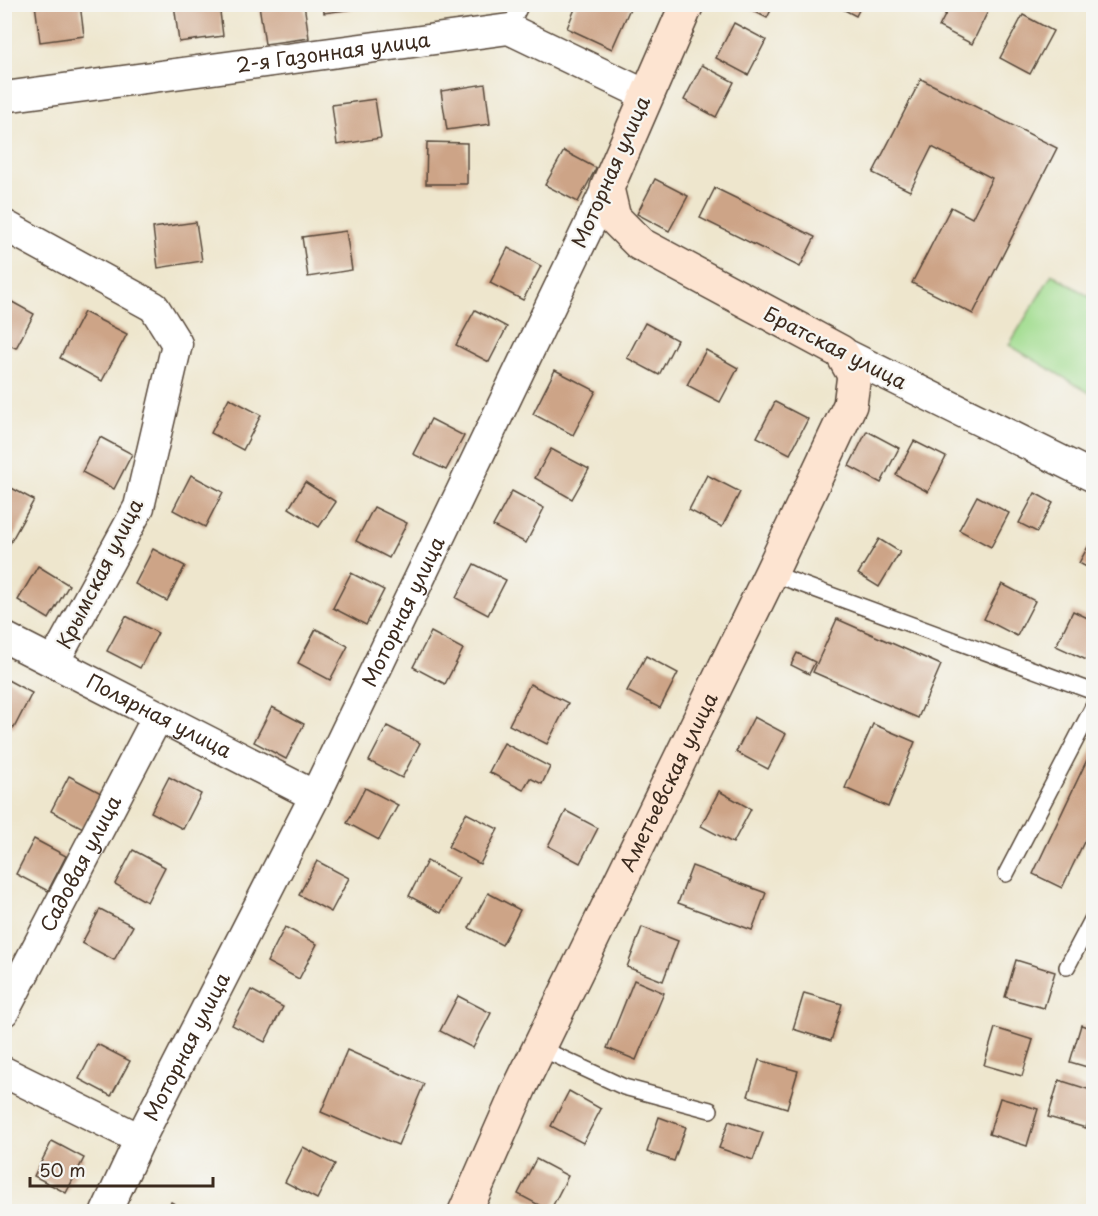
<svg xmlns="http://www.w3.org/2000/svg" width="1098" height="1216" font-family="'Playpen Sans',sans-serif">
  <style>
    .green { fill: #a2dd90; stroke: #6e8457; stroke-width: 1.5 }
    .building { fill: #cda487 }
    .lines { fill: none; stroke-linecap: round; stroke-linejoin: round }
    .lane-casing { stroke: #564638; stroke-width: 18 }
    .street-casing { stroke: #564638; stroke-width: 33 }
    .secondary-casing { stroke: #564638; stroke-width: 36 }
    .lane { stroke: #fff; stroke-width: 15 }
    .street { stroke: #fff; stroke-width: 30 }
    .secondary { stroke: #fde4d1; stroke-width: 33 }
    .labels { text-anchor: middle; stroke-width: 4.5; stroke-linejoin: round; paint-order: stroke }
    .street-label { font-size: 20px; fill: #3b2a1e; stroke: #f6f6f2 }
  </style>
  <rect width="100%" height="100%" fill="#f6f6f2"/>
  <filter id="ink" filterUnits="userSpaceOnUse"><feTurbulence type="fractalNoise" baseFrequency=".0167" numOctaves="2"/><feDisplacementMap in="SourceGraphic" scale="12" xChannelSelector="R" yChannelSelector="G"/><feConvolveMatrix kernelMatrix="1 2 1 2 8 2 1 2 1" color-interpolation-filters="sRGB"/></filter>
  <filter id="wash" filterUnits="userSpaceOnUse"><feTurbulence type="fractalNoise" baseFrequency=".008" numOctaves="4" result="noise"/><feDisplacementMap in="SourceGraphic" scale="24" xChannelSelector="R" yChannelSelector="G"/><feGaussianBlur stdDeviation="1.35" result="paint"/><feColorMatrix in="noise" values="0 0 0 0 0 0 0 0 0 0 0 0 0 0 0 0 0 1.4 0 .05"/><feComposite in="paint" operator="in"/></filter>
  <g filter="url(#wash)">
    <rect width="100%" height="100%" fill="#eee6cd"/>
    <polygon class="green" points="1052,274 1093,299 1093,395 1009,345"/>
    <g id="blocks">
      <g class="building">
        <polygon points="35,4 80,4 84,36 40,42"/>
        <polygon points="174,4 219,4 223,36 179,42"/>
        <polygon points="304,4 309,38 265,44 259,5"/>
        <polygon points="323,4 368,4 368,7 324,13"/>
        <polygon points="577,4 632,4 612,49 567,28"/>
        <polygon points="740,4 774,4 767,18"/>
        <polygon points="833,4 862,4 856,16"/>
        <polygon points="951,4 981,4 989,9 972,44 939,27"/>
        <polygon points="1023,15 1053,31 1030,74 1000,58"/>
        <polygon points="734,23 766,40 748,75 716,58"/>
        <polygon points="702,65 734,82 716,117 684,100"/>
        <polygon points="921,79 1057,148 973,314 912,283 951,207 972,218 992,178 932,147 910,191 873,173"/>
        <polygon points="485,84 490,124 447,130 441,91"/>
        <polygon points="375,99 381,138 337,145 332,105"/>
        <polygon points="427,142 467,143 467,184 426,184"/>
        <polygon points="564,151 596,168 578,202 545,185"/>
        <polygon points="655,179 688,196 669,231 637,214"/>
        <polygon points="715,188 815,237 800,267 700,218"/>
        <polygon points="196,222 202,261 158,268 153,228"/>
        <polygon points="346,231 352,270 308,277 302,237"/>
        <polygon points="508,248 541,266 523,300 490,283"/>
        <polygon points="5,298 34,314 16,348 5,343"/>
        <polygon points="475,310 507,327 489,362 456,345"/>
        <polygon points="84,312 127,334 102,381 60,358"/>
        <polygon points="645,323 677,340 659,375 627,358"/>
        <polygon points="706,350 738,368 720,402 687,385"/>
        <polygon points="555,370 596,391 573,435 533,414"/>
        <polygon points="229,398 261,415 243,450 211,433"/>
        <polygon points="775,402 808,419 790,454 757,437"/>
        <polygon points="431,419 464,436 446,470 413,454"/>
        <polygon points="867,431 899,448 881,483 849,466"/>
        <polygon points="100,437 132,454 114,489 82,472"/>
        <polygon points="914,441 946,457 928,492 896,475"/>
        <polygon points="551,449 589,469 572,499 535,478"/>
        <polygon points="191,475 223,492 205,527 173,510"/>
        <polygon points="707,475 740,492 722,527 689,510"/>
        <polygon points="305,482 336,502 319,527 289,508"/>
        <polygon points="4,484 34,500 4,554"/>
        <polygon points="512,491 544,508 526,543 493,526"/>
        <polygon points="1035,493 1053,503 1037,532 1019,523"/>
        <polygon points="977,496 1009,513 991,547 959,530"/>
        <polygon points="374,507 407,523 389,558 356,541"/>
        <polygon points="1094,536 1094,571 1079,563"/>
        <polygon points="879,539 900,552 879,587 858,574"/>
        <polygon points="153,549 185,566 167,601 135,584"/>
        <polygon points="474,564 506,580 488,615 456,598"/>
        <polygon points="38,566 69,585 49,619 18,600"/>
        <polygon points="351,573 384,590 366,625 333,608"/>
        <polygon points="1002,584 1035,601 1017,636 984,619"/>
        <polygon points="1073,611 1094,621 1093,663 1056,646"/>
        <polygon points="126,616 158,633 140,668 107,651"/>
        <polygon points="837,619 941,665 918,718 813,672"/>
        <polygon points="316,629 348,646 330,680 298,663"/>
        <polygon points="431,632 463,649 445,684 413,667"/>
        <polygon points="797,653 815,662 809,674 791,665"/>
        <polygon points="646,656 678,673 660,708 627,691"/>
        <polygon points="4,678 32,693 14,728 4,722"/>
        <polygon points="530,684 568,703 547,744 509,725"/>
        <polygon points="272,707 304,724 286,759 254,742"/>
        <polygon points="754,717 786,734 768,769 736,752"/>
        <polygon points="873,724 915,742 888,807 845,788"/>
        <polygon points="387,726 420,743 402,778 369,761"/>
        <polygon points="504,743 550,767 542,784 530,778 523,790 489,772"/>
        <polygon points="1094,745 1094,821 1062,888 1033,874"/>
        <polygon points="69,776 101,793 83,828 51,811"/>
        <polygon points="169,777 201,794 183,829 151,812"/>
        <polygon points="365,788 398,805 379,840 347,823"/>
        <polygon points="719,791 751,809 733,843 701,826"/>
        <polygon points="566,811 598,828 580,863 548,846"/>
        <polygon points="466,813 498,829 480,864 448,847"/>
        <polygon points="34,839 66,856 48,891 16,874"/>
        <polygon points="133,850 165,867 147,902 115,884"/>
        <polygon points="317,861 349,878 331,912 299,895"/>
        <polygon points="427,861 459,878 441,913 409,896"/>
        <polygon points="692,866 766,893 752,930 678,903"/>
        <polygon points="488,893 520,910 502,945 469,928"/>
        <polygon points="100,909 133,926 114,960 82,943"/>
        <polygon points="285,927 317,944 299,979 267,962"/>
        <polygon points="642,927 678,941 663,981 627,967"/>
        <polygon points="1016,960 1055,972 1044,1008 1005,997"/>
        <polygon points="634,980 664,993 636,1060 607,1048"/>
        <polygon points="251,990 283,1007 265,1042 232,1025"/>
        <polygon points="804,993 842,1004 831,1041 793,1029"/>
        <polygon points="458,996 491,1013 473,1048 440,1031"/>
        <polygon points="1081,1025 1094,1029 1094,1069 1070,1062"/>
        <polygon points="995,1028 1033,1040 1022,1076 984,1065"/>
        <polygon points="97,1044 130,1061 111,1096 79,1079"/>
        <polygon points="347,1050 424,1084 398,1145 321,1112"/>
        <polygon points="759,1060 798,1071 787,1108 748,1096"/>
        <polygon points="1059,1080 1094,1091 1094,1103 1086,1128 1048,1117"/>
        <polygon points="569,1091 601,1109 583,1143 551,1126"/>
        <polygon points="1000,1098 1038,1109 1027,1146 989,1134"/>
        <polygon points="659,1117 686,1127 674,1161 647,1152"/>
        <polygon points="729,1121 763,1133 753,1160 719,1148"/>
        <polygon points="52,1141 84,1158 66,1193 34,1176"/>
        <polygon points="303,1147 335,1164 317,1199 285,1182"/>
        <polygon points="536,1159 568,1176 550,1211 518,1194"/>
        <polygon points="171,1202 189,1212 166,1212"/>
      </g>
    </g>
  </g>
  <g filter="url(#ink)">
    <use href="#blocks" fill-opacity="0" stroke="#564638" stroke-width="1.5"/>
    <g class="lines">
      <g class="lane-casing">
        <g id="lane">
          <polyline points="509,29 521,4"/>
          <polyline points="771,573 1094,692"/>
          <polyline points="1006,874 1094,705"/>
          <polyline points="1067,967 1094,916"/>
          <polyline points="540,1045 555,1055 624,1087 710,1110"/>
        </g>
      </g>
      <g class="street-casing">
        <g id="street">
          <path id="s1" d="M 4,97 L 509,29 L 646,95"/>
          <polyline points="4,225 154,307 177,344 139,507 54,662"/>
          <polyline points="841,352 1094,477"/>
          <path id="s2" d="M 4,637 L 315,796"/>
          <path id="s3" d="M 4,1011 L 158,716"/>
          <polyline points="4,1072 140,1139"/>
          <path id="s4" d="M 106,1212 L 140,1139 L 315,796 L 607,188"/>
        </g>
      </g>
      <g class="secondary-casing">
        <g id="secondary">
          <path id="s5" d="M 465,1212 L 520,1087 L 771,573 L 850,405 L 854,375 L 841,352 L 640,244 L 614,218 L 607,188 L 687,4"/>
        </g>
      </g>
      <use href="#lane" class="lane"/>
      <use href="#street" class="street"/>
      <use href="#secondary" class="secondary"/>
    </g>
  </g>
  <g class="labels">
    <g class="street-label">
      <text dy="7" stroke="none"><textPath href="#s1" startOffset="332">2-я Газонная улица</textPath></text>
      <text transform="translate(611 172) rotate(-66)" y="7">Моторная улица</text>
      <text transform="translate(835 348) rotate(27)" y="7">Братская улица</text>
      <text transform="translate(100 574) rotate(-63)" y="7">Крымская улица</text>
      <text dy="7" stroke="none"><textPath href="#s4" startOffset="670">Моторная улица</textPath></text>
      <text dy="7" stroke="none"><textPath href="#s2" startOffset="174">Полярная улица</textPath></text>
      <text dy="7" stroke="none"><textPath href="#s5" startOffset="476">Аметьевская улица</textPath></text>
      <text dy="7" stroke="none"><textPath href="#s3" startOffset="166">Садовая улица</textPath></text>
      <text dy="7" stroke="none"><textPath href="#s4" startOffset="184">Моторная улица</textPath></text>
    </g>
  </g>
  <rect width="1098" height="1216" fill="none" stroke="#f6f6f2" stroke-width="24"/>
  <path d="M30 1177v9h183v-9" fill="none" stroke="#3b2a1e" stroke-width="3"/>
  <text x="39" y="1177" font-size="18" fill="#3b2a1e" stroke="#f6f6f2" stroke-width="4.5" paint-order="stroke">50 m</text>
</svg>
